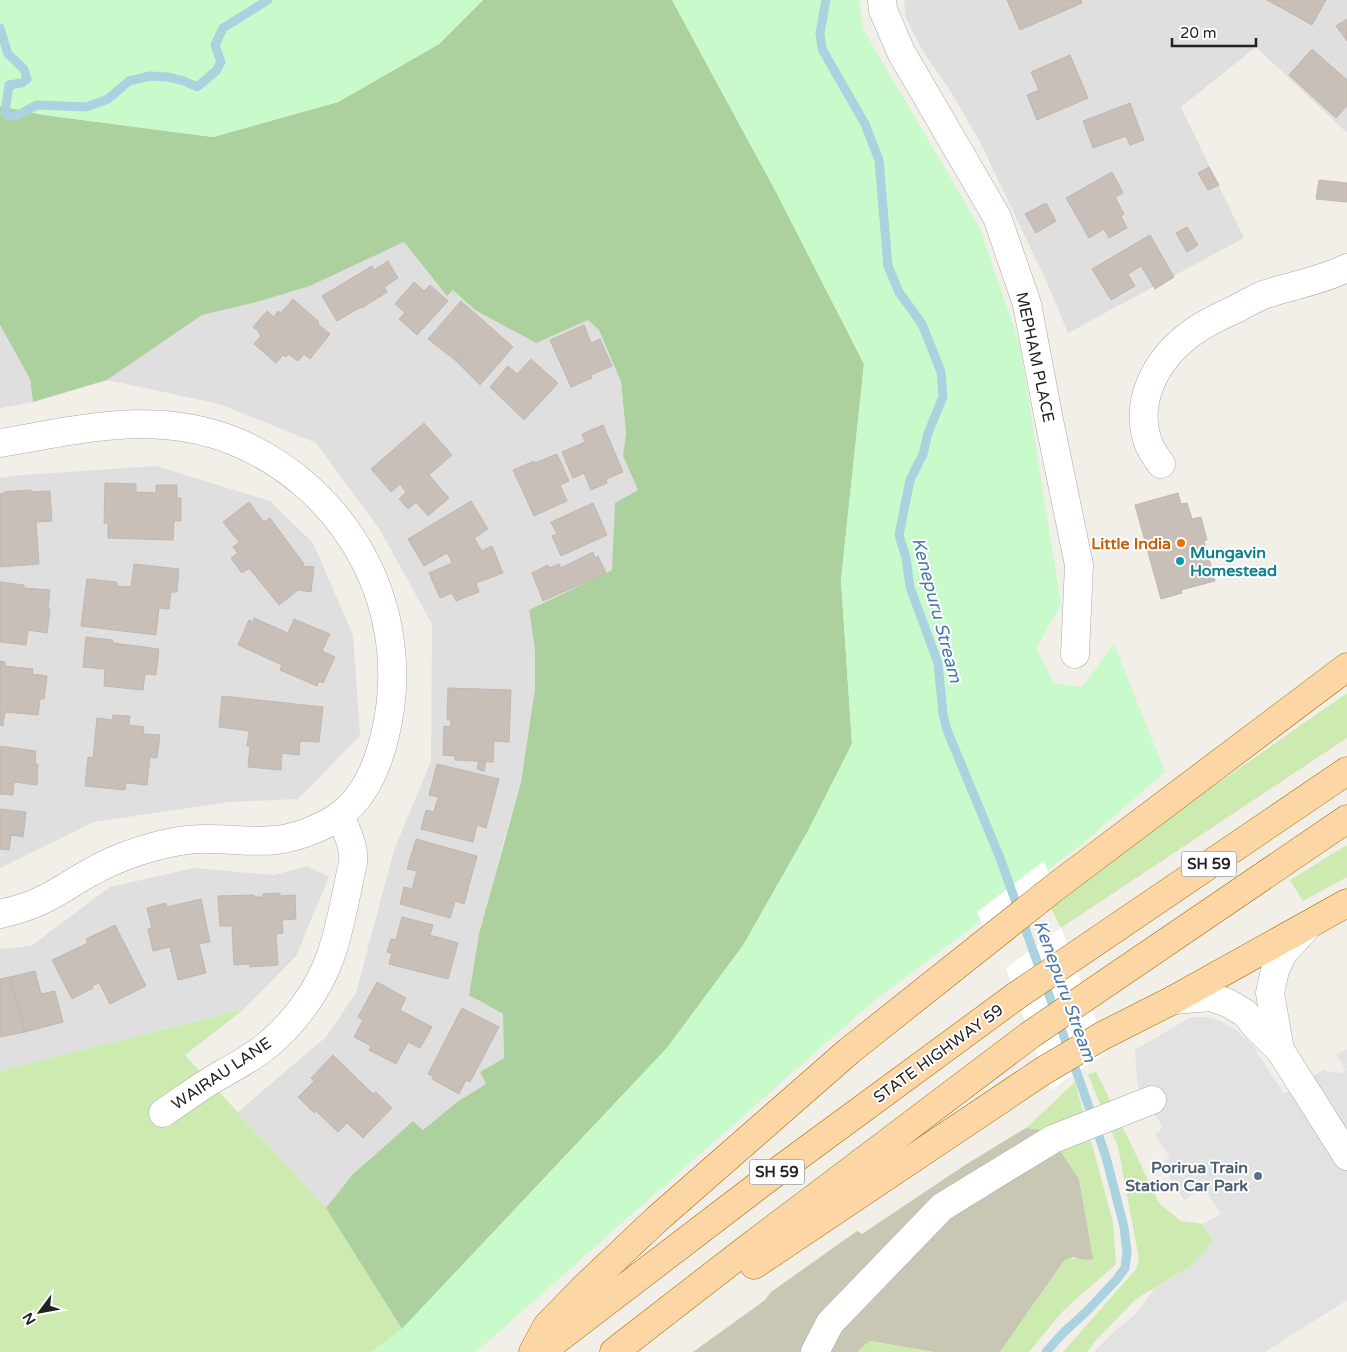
<svg xmlns="http://www.w3.org/2000/svg" width="1347" height="1352" font-family="'Varela Round',sans-serif">
  <style>
    .residential { fill: #e0dfdf }
    .construction { fill: #c7c7b4 }
    .grass { fill: #cdebb0 }
    .forest { fill: #add19e }
    .park { fill: #c8facc }
    .parking { fill: #e2e2e2 }
    .pier { fill: #fff }
    .lines { fill: none; stroke-linecap: round; stroke-linejoin: round }
    .stream { stroke: #aad3df; stroke-width: 9 }
    .building { fill: #c7bfb8; stroke: #c4b6ab }
    .minor-casing { stroke: #a9a9a9; stroke-width: 29 }
    .major-casing { stroke: #a06b00; stroke-width: 29 }
    .minor { stroke: #fff; stroke-width: 28 }
    .major { stroke: #fcd6a4; stroke-width: 28 }
    .food-dot { fill: #e8710a; stroke: #fff; stroke-width: 2 }
    .culture-dot { fill: #0f9aa8; stroke: #fff; stroke-width: 2 }
    .service-dot { fill: #5c6f8a; stroke: #fff; stroke-width: 2 }
    .labels { text-anchor: middle; stroke-width: 4; stroke-linejoin: round; paint-order: stroke }
    .shield { fill: #fff; stroke: #646464; stroke-width: 1 }
    .shield-label { font-size: 15px; font-weight: bold; fill: #222 }
    .street-label { font-size: 16px; fill: #222; stroke: #fff }
    .food-label { font-size: 16px; font-weight: bold; fill: #c56008; stroke: #fff; text-anchor: end }
    .culture-label { font-size: 16px; font-weight: bold; fill: #0d838f; stroke: #fff; text-anchor: start }
    .service-label { font-size: 16px; font-weight: bold; fill: #4e5e75; stroke: #fff; text-anchor: end }
    .water-label { font-size: 18px; font-style: italic; fill: #4a7aab; stroke: #fff }
  </style>
  <rect width="100%" height="100%" fill="#f2efe9"/>
  <g class="residential">
    <polygon points="904,0 1347,0 1347,133 1256,47 1181,107 1244,238 1068,333 1045,278 980,142 951,92 922,50 906,18"/>
    <polygon points="404,242 447,296 453,290 475,310 536,342 588,320 599,330 621,382 626,433 623,456 638,490 612,570 529,610 535,650 535,688 521,782 499,858 469,997 480,1001 503,1014 504,1058 480,1072 486,1084 457,1102 423,1130 413,1121 353,1174 326,1208 238,1112 326,1037 356,993 394,850 431,761 432,624 380,530 316,443 219,404 107,380 202,315 257,302 310,286"/>
    <polygon points="0,325 30,379 33,402 0,408"/>
    <polygon points="156,466 270,501 313,543 353,635 360,736 298,799 229,802 94,822 0,868 0,478 22,475"/>
    <polygon points="307,866 329,877 296,956 244,1009 0,1071 0,949 31,946 110,887 194,868 274,875"/>
  </g>
  <polygon class="construction" points="1026,1128 1047,1130 1079,1179 1094,1260 1086,1261 1073,1257 1064,1261 1000,1352 933,1352 870,1341 857,1352 693,1352 765,1300 771,1292 857,1231 862,1234 965,1165"/>
  <g class="grass">
    <polygon points="1347,693 1347,738 1061,928 1048,902"/>
    <polygon points="1347,845 1347,877 1303,901 1290,880"/>
    <polygon points="244,1009 185,1055 326,1208 402,1329 371,1352 0,1352 0,1071"/>
    <polygon points="1096,1071 1159,1203 1181,1221 1203,1224 1213,1242 1188,1268 1136,1299 1096,1340 1087,1352 1063,1352 1136,1269 1139,1259 1118,1147 1088,1075"/>
    <path d="M 1075,1082 L 1113,1222 L 1116,1264 L 1063,1311 L 1029,1352 L 1000,1352 L 1064,1261 C 1077,1255 1080,1262 1093,1259 L 1079,1179 L 1047,1130 L 1026,1128 Z"/>
    <polygon points="869,1341 933,1352 857,1352"/>
  </g>
  <polygon class="forest" points="483,0 672,0 775,190 864,364 841,580 852,744 809,829 744,944 667,1048 402,1329 326,1208 353,1174 413,1121 423,1130 457,1102 486,1084 480,1072 504,1058 503,1014 480,1001 469,996 479,934 521,782 535,688 535,650 529,610 612,570 615,503 638,490 623,456 626,433 621,382 599,330 588,320 536,343 475,310 453,290 447,296 404,242 310,286 257,302 202,315 107,380 33,402 30,379 0,325 0,106 44,115 213,137 338,102 439,44"/>
  <g class="park">
    <polygon points="0,0 483,0 439,44 338,102 213,137 44,115 0,106"/>
    <polygon points="672,0 859,0 863,29 979,226 1020,345 1061,605 1036,648 1054,683 1082,687 1114,644 1165,772 1081,845 869,1005 476,1352 371,1352 402,1329 667,1048 744,944 809,829 852,744 841,580 864,364 775,190"/>
  </g>
  <polygon class="parking" points="1191,1017 1207,1017 1221,1021 1236,1030 1253,1046 1284,1094 1323,1070 1329,1072 1343,1073 1345,1069 1336,1055 1347,1049 1347,1300 1265,1352 1094,1352 1117,1329 1137,1313 1155,1288 1188,1268 1213,1242 1203,1224 1221,1214 1204,1188 1184,1200 1161,1164 1170,1158 1155,1134 1160,1131 1162,1126 1141,1093 1137,1081 1135,1050"/>
  <g class="pier">
    <polygon points="1044,861 1057,897 994,951 977,912"/>
    <polygon points="1061,928 1108,1051 1050,1090 1006,968"/>
  </g>
  <g class="lines">
    <g class="stream">
      <polyline points="826,0 820,33 822,49 865,124 879,160 888,266 899,292 922,324 941,372 943,397 928,433 923,454 910,480 899,535 906,558 910,587 938,663 943,714 947,730 1000,858 1083,1090 1106,1157 1124,1227 1127,1252 1125,1268 1117,1279 1087,1311 1063,1333 1046,1352"/>
      <polyline points="0,28 8,54 24,69 27,79 22,83 9,85 5,113 9,116 16,116 37,105 86,107 108,99 129,81 150,76 168,77 184,81 197,87 216,71 221,62 215,45 223,28 268,0"/>
    </g>
  </g>
  <g class="building">
    <polygon points="1007,0 1081,0 1082,3 1020,30"/>
    <polygon points="1267,0 1326,0 1312,25"/>
    <polygon points="1347,19 1347,41 1336,26"/>
    <polygon points="1312,49 1347,80 1347,106 1336,118 1289,75"/>
    <polygon points="1070,55 1088,98 1037,120 1027,95 1039,90 1031,72"/>
    <polygon points="1130,103 1144,140 1130,145 1126,136 1093,148 1083,121"/>
    <polygon points="1209,167 1219,185 1208,190 1198,173"/>
    <polygon points="1112,172 1123,193 1115,197 1124,214 1121,216 1127,228 1109,238 1104,229 1089,238 1066,198"/>
    <polygon points="1319,180 1347,183 1347,202 1316,199"/>
    <polygon points="1046,203 1056,221 1036,233 1025,214"/>
    <polygon points="1187,227 1198,245 1187,252 1176,233"/>
    <polygon points="1150,235 1174,277 1155,289 1141,266 1128,274 1135,286 1111,300 1092,269"/>
    <polygon points="388,261 398,278 384,287 387,292 362,308 361,307 337,321 322,296 372,266 374,270"/>
    <polygon points="414,282 424,291 430,285 448,301 417,335 399,319 405,313 395,304"/>
    <polygon points="293,299 319,322 318,324 330,334 310,359 304,354 298,361 288,354 286,357 283,355 276,363 254,344 261,336 259,334 260,333 253,327 267,311 274,317 278,311 281,313"/>
    <polygon points="461,301 487,324 455,360 428,339"/>
    <polygon points="487,324 513,347 480,385 455,360"/>
    <polygon points="584,325 591,343 600,339 612,366 591,375 592,378 571,387 550,340"/>
    <polygon points="531,359 558,383 524,420 490,387 508,366 517,374"/>
    <polygon points="424,423 452,455 429,475 449,498 428,516 416,502 408,509 399,499 406,492 400,484 391,492 371,469"/>
    <polygon points="603,425 623,472 606,479 607,483 591,490 584,473 573,478 562,452 585,442 582,434"/>
    <polygon points="557,454 569,481 560,485 567,501 534,516 513,470 534,461 535,463"/>
    <polygon points="105,483 136,484 136,492 156,493 156,485 177,485 177,498 181,498 181,521 174,521 173,540 108,538 108,523 104,523"/>
    <polygon points="31,490 31,492 50,491 52,521 36,522 39,564 0,567 0,494 4,494 4,492"/>
    <polygon points="1178,493 1181,504 1187,503 1192,519 1201,517 1207,540 1204,541 1215,581 1181,590 1182,593 1161,599 1135,505"/>
    <polygon points="471,501 488,529 474,538 482,551 492,546 503,573 476,583 479,592 456,601 452,593 440,598 429,573 452,563 450,558 447,553 424,566 408,539"/>
    <polygon points="249,502 264,522 270,518 304,564 301,566 314,567 311,592 298,590 279,605 249,568 242,573 231,558 238,553 233,547 239,542 223,522"/>
    <polygon points="593,503 607,535 561,556 552,536 557,534 551,522"/>
    <polygon points="593,552 595,558 598,556 606,573 543,601 532,573 548,565 549,568 559,564 561,568"/>
    <polygon points="134,564 179,569 177,592 171,592 169,609 159,608 156,635 81,626 87,579 117,582 117,586 131,587"/>
    <polygon points="0,582 24,585 24,588 50,590 48,608 50,609 47,633 28,630 26,645 0,642"/>
    <polygon points="254,618 288,633 294,619 330,634 322,651 335,657 323,683 319,681 317,686 280,670 282,665 238,645 249,620 253,622"/>
    <polygon points="86,637 113,640 113,643 159,649 156,675 145,674 143,690 104,686 105,669 83,667"/>
    <polygon points="0,661 5,662 5,666 33,669 32,674 47,676 44,699 40,699 38,715 5,712 3,726 0,725"/>
    <polygon points="448,688 511,690 509,742 494,741 493,762 455,760 455,756 443,755 444,726 450,727 451,720 447,720"/>
    <polygon points="222,696 323,707 319,742 300,741 299,755 282,753 281,770 248,767 250,746 247,746 249,731 219,727"/>
    <polygon points="113,715 130,716 129,725 144,727 143,734 160,735 157,758 150,757 147,785 126,783 125,790 85,786 88,757 93,758 97,718 112,720"/>
    <polygon points="0,746 36,751 35,764 38,764 37,785 14,782 13,795 0,794"/>
    <polygon points="479,761 486,763 484,771 477,769"/>
    <polygon points="437,764 499,779 486,828 477,825 473,842 421,829 426,810 434,812 438,797 429,795"/>
    <polygon points="0,809 26,812 23,837 11,835 9,850 0,849"/>
    <polygon points="416,839 477,856 464,904 455,901 450,918 400,904 404,887 412,889 417,871 407,869"/>
    <polygon points="280,893 280,896 295,895 296,919 282,920 283,933 276,934 278,965 250,967 250,964 234,965 232,926 220,926 218,896 254,895 255,897 263,897 263,894"/>
    <polygon points="201,899 210,942 199,944 206,973 178,980 170,947 153,951 148,929 152,928 147,908 166,903 167,907"/>
    <polygon points="402,917 433,925 430,935 458,943 448,979 389,964 392,953 387,952 391,939 396,940"/>
    <polygon points="115,925 146,986 110,1004 99,983 92,986 93,988 72,999 52,960 88,943 86,939"/>
    <polygon points="35,971 41,994 55,991 63,1022 25,1032 10,977"/>
    <polygon points="10,977 25,1032 0,1037 0,979"/>
    <polygon points="377,982 406,998 400,1010 432,1027 420,1048 408,1042 396,1064 369,1050 371,1046 354,1037 363,1020 358,1017"/>
    <polygon points="462,1008 499,1027 470,1082 466,1080 459,1094 432,1079 433,1076 428,1074"/>
    <polygon points="333,1055 373,1094 376,1092 392,1108 363,1138 347,1123 338,1132 316,1111 314,1113 298,1097 314,1081 311,1078"/>
  </g>
  <g class="lines">
    <g class="minor-casing">
      <g id="minor">
        <polyline points="882,0 883,10 901,52 997,217 1027,304 1048,415 1079,565 1075,654"/>
        <path d="M 0,443 C 79,430 156,409 234,441 C 350,489 415,612 385,735 C 378,765 365,797 339,816 C 322,828 296,838 275,840 C 251,843 226,838 201,839 C 187,839 173,842 160,845 C 136,851 112,860 91,872 C 74,881 58,893 40,901 C 28,907 13,911 0,914"/>
        <path d="M 1161,464 C 1157,458 1152,452 1149,445 C 1133,403 1155,361 1189,335 C 1203,324 1220,316 1236,309 C 1245,304 1254,299 1263,295 C 1292,285 1318,282 1347,268"/>
        <polyline points="1173,1000 1211,997 1228,1003 1245,1013 1259,1030 1280,1050 1347,1156"/>
        <polyline points="1280,1050 1270,993 1275,970 1283,953 1307,927"/>
        <path d="M 163,1113 C 181,1101 198,1088 217,1077 C 233,1068 250,1059 265,1047 C 294,1024 319,990 331,955 C 341,926 346,893 353,863 C 355,846 346,831 340,815"/>
        <polyline points="815,1352 830,1323 942,1207 1053,1139 1152,1100"/>
      </g>
    </g>
    <g class="major-casing">
      <g id="major">
        <polyline points="754,1265 1043,1071 1102,1036 1173,1000 1347,903"/>
        <polyline points="542,1351 759,1185 1016,996 1347,771"/>
        <polyline points="533,1352 547,1326 583,1289 657,1219 849,1051 1054,888 1347,667"/>
        <polyline points="614,1352 743,1252 1030,1035 1347,819"/>
      </g>
    </g>
    <use href="#minor" class="minor"/>
    <use href="#major" class="major"/>
  </g>
  <circle class="food-dot" cx="1181" cy="543" r="5"/>
  <circle class="culture-dot" cx="1180" cy="561" r="5"/>
  <circle class="service-dot" cx="1258" cy="1176" r="5"/>
  <g class="labels">
    <g class="shield">
      <rect x="1181.5" y="851.5" width="55" height="25" rx="4"/>
      <rect x="749.5" y="1159.5" width="55" height="25" rx="4"/>
    </g>
    <g class="shield-label">
      <text x="1209" y="869">SH 59</text>
      <text x="777" y="1177">SH 59</text>
    </g>
    <g class="street-label">
      <text transform="translate(1036 357) rotate(78)" y="6">MEPHAM PLACE</text>
      <text transform="translate(938 1053) rotate(-36)" y="6">STATE HIGHWAY 59</text>
      <text transform="translate(221 1073) rotate(-34)" y="6">WAIRAU LANE</text>
    </g>
    <g class="food-label">
      <text x="1171" y="549">Little India</text>
    </g>
    <g class="culture-label">
      <text x="1190" y="558">Mungavin<tspan x="1190" dy="18">Homestead</tspan></text>
    </g>
    <g class="service-label">
      <text x="1248" y="1173">Porirua Train<tspan x="1248" dy="18">Station Car Park</tspan></text>
    </g>
    <g class="water-label">
      <text transform="translate(937 610) rotate(75)" y="6">Kenepuru Stream</text>
      <text transform="translate(1065 991) rotate(70)" y="6">Kenepuru Stream</text>
    </g>
  </g>
  <g transform="translate(40 1312) rotate(238)" stroke="#ffffff" stroke-width="4" paint-order="stroke">
  <path d="M0-4L9 19L0 12L-9 19Z" fill="#222222"/>
  <text y="-8" font-size="14" font-weight="bold" text-anchor="middle" fill="#222222">N</text>
  </g>
  <path d="M1172 38v8h84v-8" fill="none" stroke="#222222" stroke-width="2.5"/>
  <text x="1180" y="38" font-size="15" fill="#222222" stroke="#ffffff" stroke-width="4" paint-order="stroke">20 m</text>
</svg>
